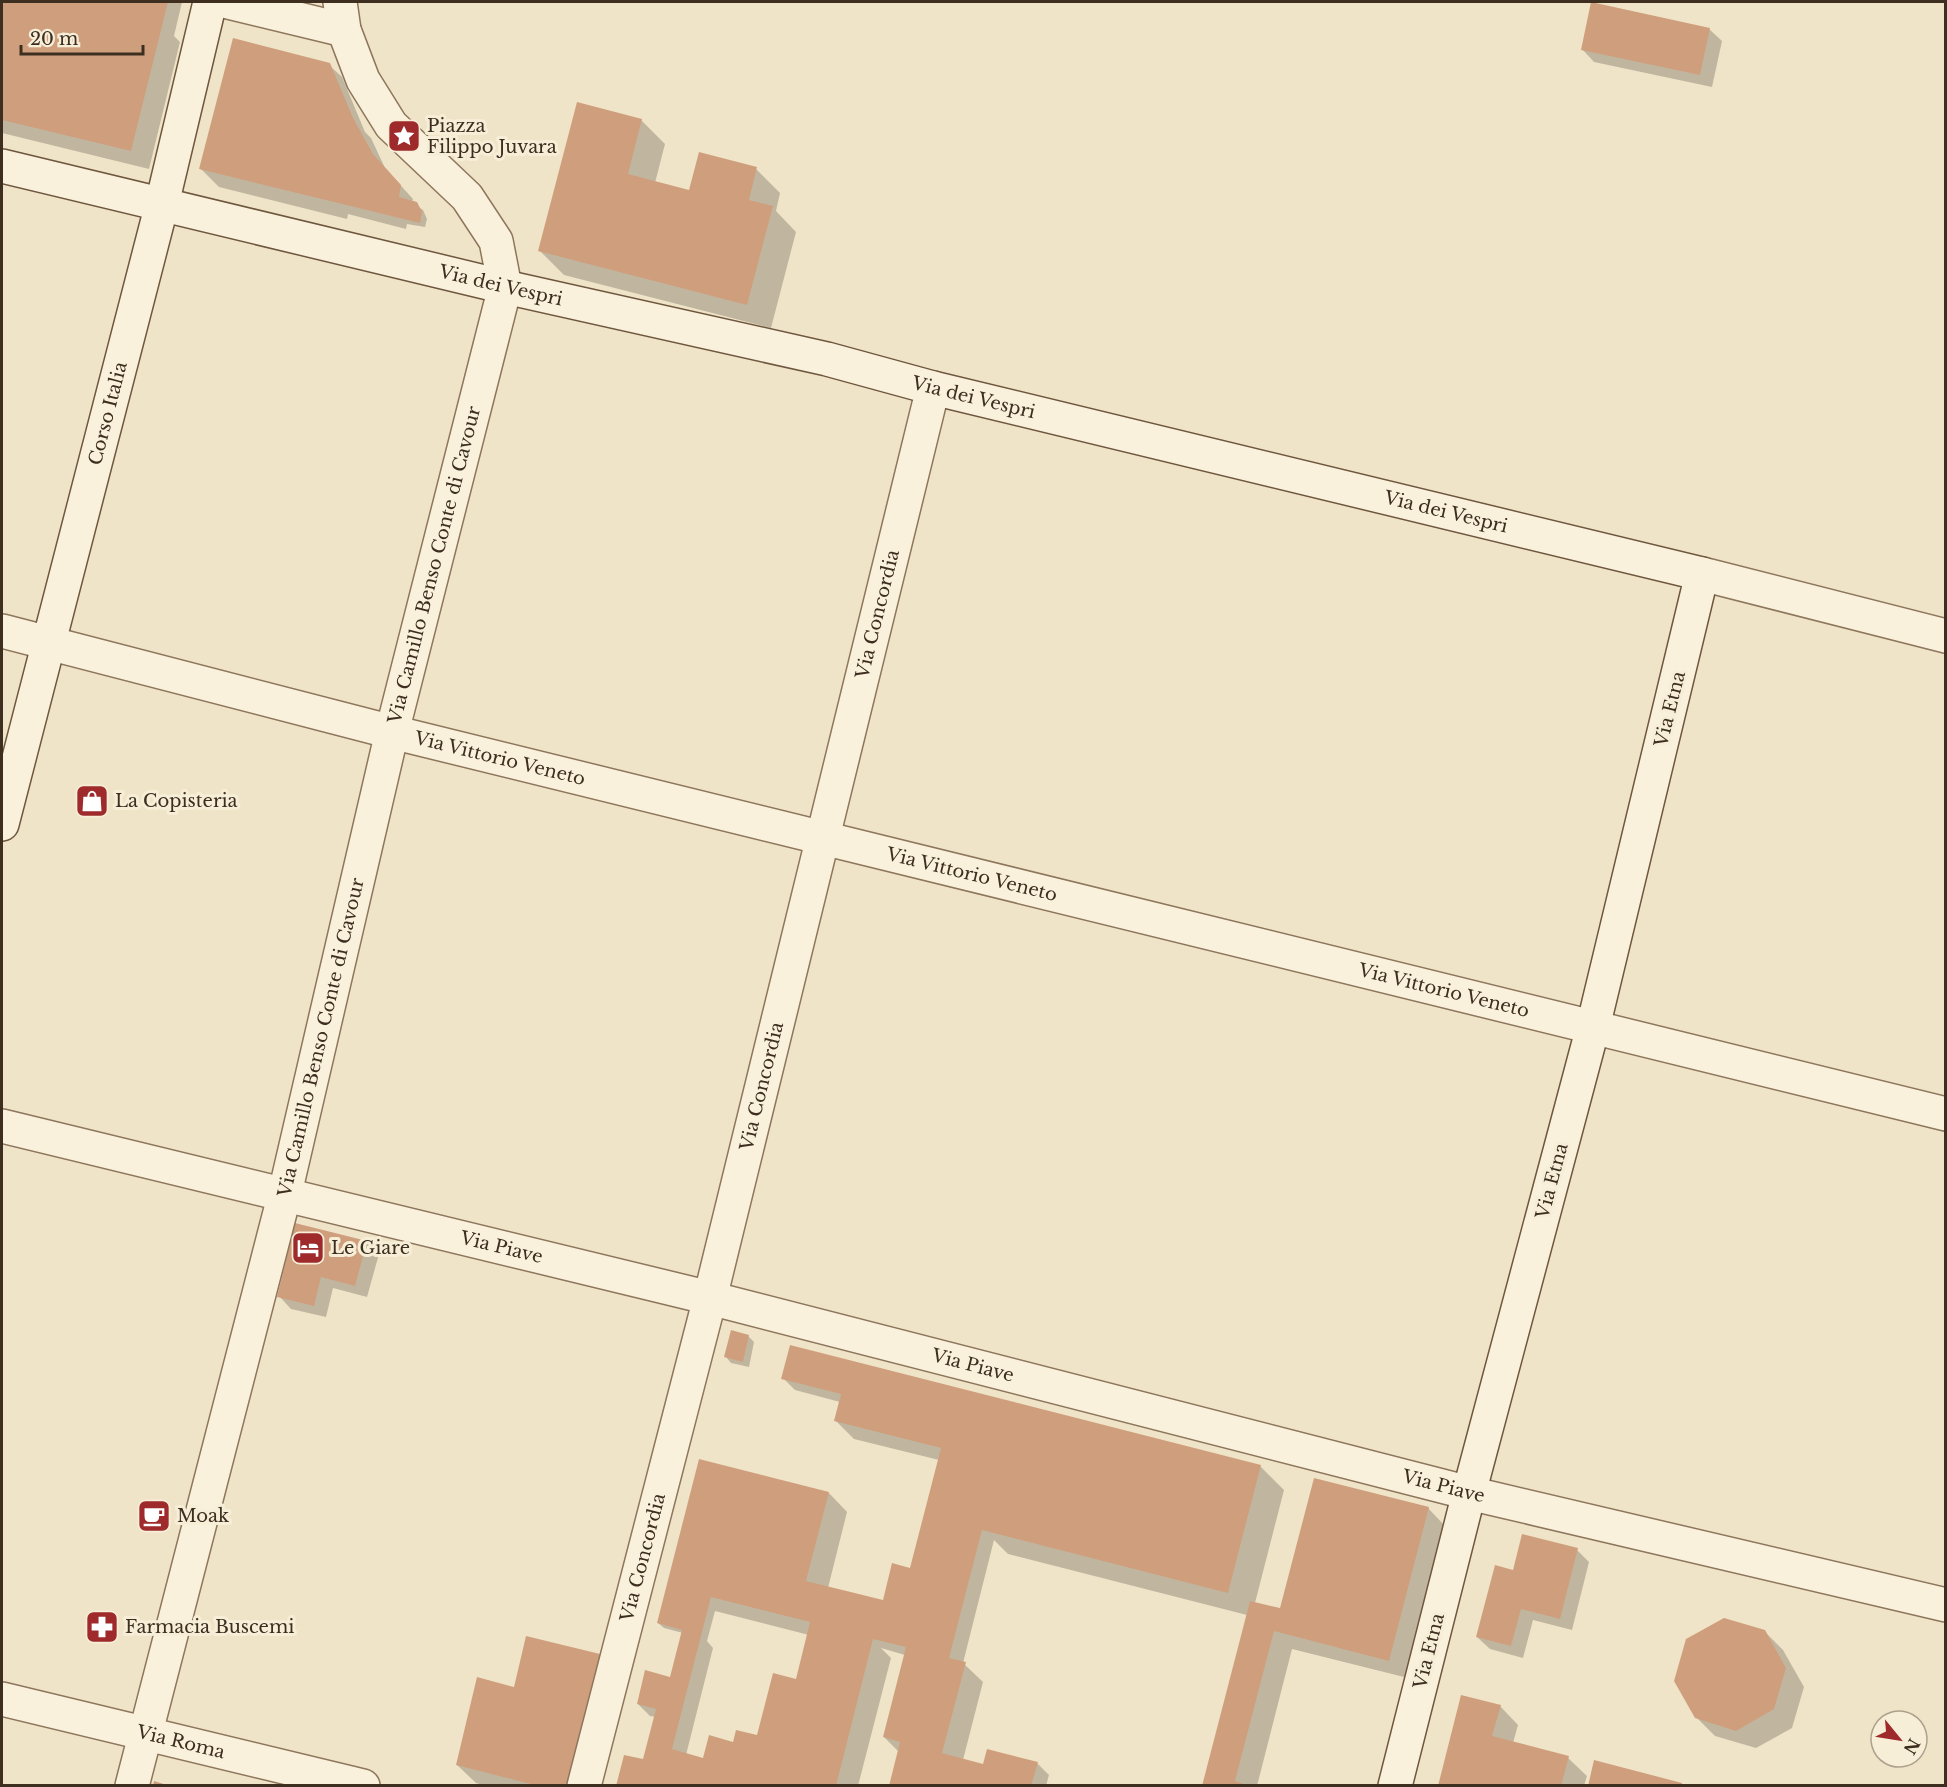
<svg xmlns="http://www.w3.org/2000/svg" width="1947" height="1787" font-family="'Libre Baskerville',serif">
  <style>
    .shadow { fill: #0003; fill-rule: evenodd }
    .building { fill: #cf9f7d; fill-rule: evenodd }
    .lines { fill: none; stroke-linecap: round; stroke-linejoin: round }
    .street-casing { stroke: #8d765c; stroke-width: 36 }
    .secondary-casing { stroke: #6f573f; stroke-width: 36 }
    .street { stroke: #faf1dc; stroke-width: 33 }
    .secondary { stroke: #faf1dc; stroke-width: 33 }
    .labels { text-anchor: middle; stroke-width: 6; stroke-linejoin: round; paint-order: stroke }
    .poi-label { font-size: 18px; fill: #3d2e20; stroke: #f7eed8; text-anchor: start }
    .street-label { font-size: 18px; fill: #3d2e20; stroke: #f7eed8 }
  </style>
  <rect width="100%" height="100%" fill="#f0e4c8"/>
  <g class="shadow">
    <polygon points="2,2 182,2 174,36 180,42 149,169 2,133"/>
    <polygon points="1709,29 1722,41 1712,87 1594,62 1582,49"/>
    <polygon points="329,65 342,77 365,132 371,138 385,168 413,199 412,202 423,210 427,219 425,227 407,224 406,229 348,214 347,219 219,187 201,169"/>
    <polygon points="641,120 665,144 655,183 690,192 756,169 780,193 776,211 796,232 771,328 564,275 540,251"/>
    <polygon points="366,1242 379,1254 367,1297 333,1288 326,1317 291,1309 279,1296"/>
    <polygon points="748,1336 754,1342 749,1367 731,1363 726,1357"/>
    <path d="M 783,1378 L 1260,1466 L 1284,1490 L 1255,1603 L 1281,1610 L 1428,1508 L 1446,1527 L 1408,1678 L 1292,1649 L 1257,1786 L 1204,1786 L 1247,1615 L 1008,1554 L 994,1540 L 963,1663 L 983,1682 L 963,1760 L 982,1765 L 1037,1763 L 1049,1775 L 1046,1786 L 891,1786 L 899,1752 L 884,1737 L 905,1655 L 881,1648 L 891,1658 L 858,1786 L 617,1786 L 644,1761 L 656,1717 L 650,1716 L 638,1704 L 671,1678 L 683,1633 L 664,1628 L 658,1623 L 829,1493 L 847,1512 L 828,1588 L 884,1602 L 911,1570 L 939,1460 L 854,1439 L 835,1420 L 840,1402 L 795,1390 ZM 715,1611 L 809,1635 L 797,1682 L 758,1737 L 734,1744 L 705,1759 L 686,1755 L 713,1648 L 707,1641 Z"/>
    <polygon points="1577,1550 1589,1562 1572,1630 1533,1620 1523,1658 1490,1649 1477,1637 1514,1572"/>
    <polygon points="1764,1631 1783,1650 1804,1687 1792,1728 1756,1748 1715,1736 1696,1717"/>
    <polygon points="599,1655 617,1674 590,1786 486,1786 476,1783 457,1765 515,1688"/>
    <polygon points="1500,1706 1518,1725 1513,1743 1568,1758 1587,1776 1584,1786 1440,1786"/>
  </g>
  <g class="building">
    <polygon points="2,2 168,2 131,151 2,120"/>
    <polygon points="1591,2 1710,28 1700,75 1581,50"/>
    <polygon points="233,38 330,63 353,118 373,154 401,185 399,197 417,202 422,212 420,223 199,169"/>
    <polygon points="577,102 642,119 628,174 689,190 699,152 757,167 749,200 773,206 747,305 538,251"/>
    <polygon points="295,1223 367,1241 355,1286 321,1277 314,1306 277,1297"/>
    <polygon points="731,1330 749,1335 743,1362 724,1357"/>
    <path d="M 790,1345 L 1261,1465 L 1228,1593 L 982,1530 L 949,1658 L 966,1662 L 942,1753 L 983,1764 L 987,1749 L 1038,1762 L 1031,1786 L 889,1786 L 900,1742 L 883,1737 L 906,1647 L 873,1639 L 836,1786 L 616,1786 L 624,1755 L 643,1759 L 656,1709 L 637,1704 L 645,1670 L 670,1677 L 682,1630 L 657,1623 L 699,1459 L 829,1492 L 806,1581 L 883,1600 L 892,1563 L 910,1568 L 941,1448 L 834,1421 L 841,1394 L 781,1379 ZM 711,1597 L 810,1622 L 796,1679 L 773,1673 L 757,1735 L 736,1730 L 733,1742 L 709,1735 L 703,1758 L 672,1749 Z"/>
    <polygon points="1314,1478 1429,1507 1389,1661 1274,1631 1235,1781 1249,1786 1202,1786 1250,1601 1280,1608"/>
    <polygon points="1522,1534 1578,1548 1560,1619 1521,1609 1511,1646 1476,1637 1495,1565 1513,1570"/>
    <polygon points="1724,1618 1765,1630 1786,1668 1774,1709 1736,1731 1695,1718 1674,1681 1686,1639"/>
    <polygon points="526,1636 600,1654 568,1786 539,1786 456,1765 477,1677 514,1687"/>
    <polygon points="1461,1695 1501,1705 1492,1736 1569,1756 1561,1786 1438,1786"/>
    <polygon points="1594,1760 1682,1783 1681,1786 1588,1786"/>
    <polygon points="154,1781 167,1785 167,1786 153,1786"/>
  </g>
  <g class="lines">
    <g class="street-casing">
      <g id="street">
        <polyline points="228,2 344,30"/>
        <polyline points="1702,574 1946,636"/>
        <path id="s1" d="M 2,631 L 392,732 L 1946,1114"/>
        <path id="s2" d="M 2,1126 L 710,1298 L 1469,1493 L 1946,1605"/>
        <path id="s3" d="M 2,1699 L 363,1786"/>
        <path id="s4" d="M 132,1786 L 285,1193 L 392,732 L 505,287 L 496,241 L 467,197 L 391,125 L 363,80 L 344,30 L 340,2"/>
        <path id="s5" d="M 584,1786 L 710,1298 L 933,388"/>
      </g>
    </g>
    <g class="secondary-casing">
      <g id="secondary">
        <path id="s6" d="M 2,166 L 505,287 L 827,359 L 933,388 L 1702,574 L 1593,1027 L 1469,1493 L 1395,1786"/>
        <path id="s7" d="M 2,824 L 162,204 L 210,2"/>
      </g>
    </g>
    <use href="#street" class="street"/>
    <use href="#secondary" class="secondary"/>
  </g>
  <defs>
    <g id="sight-square" transform="scale(1.725)"><rect x="-9" y="-9" width="18" height="18" rx="4" fill="#9e2a2b" stroke="#f7eed8"/><path d="M0-6L1.8-2.2L6-1.7L2.9 1.2L3.7 5.4L0 3.3L-3.7 5.4L-2.9 1.2L-6-1.7L-1.8-2.2Z" fill="#fff"/></g>
    <g id="shop-square" transform="scale(1.725)"><rect x="-9" y="-9" width="18" height="18" rx="4" fill="#9e2a2b" stroke="#f7eed8"/><path d="M-5-2.5h2.3a2.7 3.5 0 0 1 5.4 0H5L5.5 6h-11ZM-1.5-2.5h3a1.5 2.3 0 0 0-3 0Z" fill="#fff"/></g>
    <g id="hotel-square" transform="scale(1.725)"><rect x="-9" y="-9" width="18" height="18" rx="4" fill="#9e2a2b" stroke="#f7eed8"/><path d="M-6-4.5h1.5V1H6V5H4.5V3h-9V5H-6ZM-4 0a1.8 1.8 0 1 1 3.6 0ZM.5 0V-2.5h3Q6-2.5 6 0Z" fill="#fff"/></g>
    <g id="cafe-square" transform="scale(1.725)"><rect x="-9" y="-9" width="18" height="18" rx="4" fill="#9e2a2b" stroke="#f7eed8"/><path d="M-5.5-4.5H6V0H3Q3 3.5 0 3.5H-2.5Q-5.5 3.5-5.5 0ZM3-3.2v2h1.7v-2ZM-6 4.5H4V6H-6Z" fill="#fff"/></g>
    <g id="pharmacy-square" transform="scale(1.725)"><rect x="-9" y="-9" width="18" height="18" rx="4" fill="#9e2a2b" stroke="#f7eed8"/><path d="M-2-6h4v4h4v4h-4v4h-4v-4h-4v-4h4Z" fill="#fff"/></g>
  </defs>
  <g fill-rule="evenodd">
    <use href="#sight-square" x="404" y="136"/>
    <use href="#shop-square" x="92" y="801"/>
    <use href="#hotel-square" x="308" y="1248"/>
    <use href="#cafe-square" x="154" y="1516"/>
    <use href="#pharmacy-square" x="102" y="1627"/>
  </g>
  <g class="labels">
    <g class="poi-label">
      <text x="427" y="132">Piazza<tspan x="427" dy="21">Filippo Juvara</tspan></text>
      <text x="115" y="807">La Copisteria</text>
      <text x="331" y="1254">Le Giare</text>
      <text x="177" y="1522">Moak</text>
      <text x="125" y="1633">Farmacia Buscemi</text>
    </g>
    <g class="street-label">
      <text dy="6" stroke="none"><textPath href="#s6" startOffset="513">Via dei Vespri</textPath></text>
      <text dy="6" stroke="none"><textPath href="#s6" startOffset="999">Via dei Vespri</textPath></text>
      <text dy="6" stroke="none"><textPath href="#s7" startOffset="424">Corso Italia</textPath></text>
      <text dy="6" stroke="none"><textPath href="#s6" startOffset="1485">Via dei Vespri</textPath></text>
      <text dy="6" stroke="none"><textPath href="#s4" startOffset="1258">Via Camillo Benso Conte di Cavour</textPath></text>
      <text dy="6" stroke="none"><textPath href="#s5" startOffset="1208">Via Concordia</textPath></text>
      <text transform="translate(1670 709) rotate(-76)" y="6">Via Etna</text>
      <text dy="6" stroke="none"><textPath href="#s1" startOffset="514">Via Vittorio Veneto</textPath></text>
      <text dy="6" stroke="none"><textPath href="#s1" startOffset="1000">Via Vittorio Veneto</textPath></text>
      <text dy="6" stroke="none"><textPath href="#s1" startOffset="1486">Via Vittorio Veneto</textPath></text>
      <text dy="6" stroke="none"><textPath href="#s4" startOffset="772">Via Camillo Benso Conte di Cavour</textPath></text>
      <text dy="6" stroke="none"><textPath href="#s5" startOffset="722">Via Concordia</textPath></text>
      <text transform="translate(1552 1181) rotate(-75)" y="6">Via Etna</text>
      <text dy="6" stroke="none"><textPath href="#s2" startOffset="514">Via Piave</textPath></text>
      <text dy="6" stroke="none"><textPath href="#s2" startOffset="1000">Via Piave</textPath></text>
      <text dy="6" stroke="none"><textPath href="#s2" startOffset="1486">Via Piave</textPath></text>
      <text dy="6" stroke="none"><textPath href="#s5" startOffset="236">Via Concordia</textPath></text>
      <text transform="translate(1429 1651) rotate(-76)" y="6">Via Etna</text>
      <text dy="6" stroke="none"><textPath href="#s3" startOffset="184">Via Roma</textPath></text>
    </g>
  </g>
  <rect width="1947" height="1787" fill="none" stroke="#3d2e20" stroke-width="6"/>
  <g transform="translate(1899 1739) rotate(120)"><circle r="28" fill="#f7eed8" stroke="#ada18e" stroke-width="1.5"/>
  <path d="M0-4.5L10 22L0 15L-10 22Z" fill="#9e2a2b"/>
  <text y="-9" font-size="16" font-weight="bold" text-anchor="middle" fill="#3d2e20">N</text>
  </g>
  <path d="M21 45v9h122v-9" fill="none" stroke="#3d2e20" stroke-width="3"/>
  <text x="30" y="45" font-size="18" fill="#3d2e20" stroke="#f7eed8" stroke-width="4.5" paint-order="stroke">20 m</text>
</svg>
